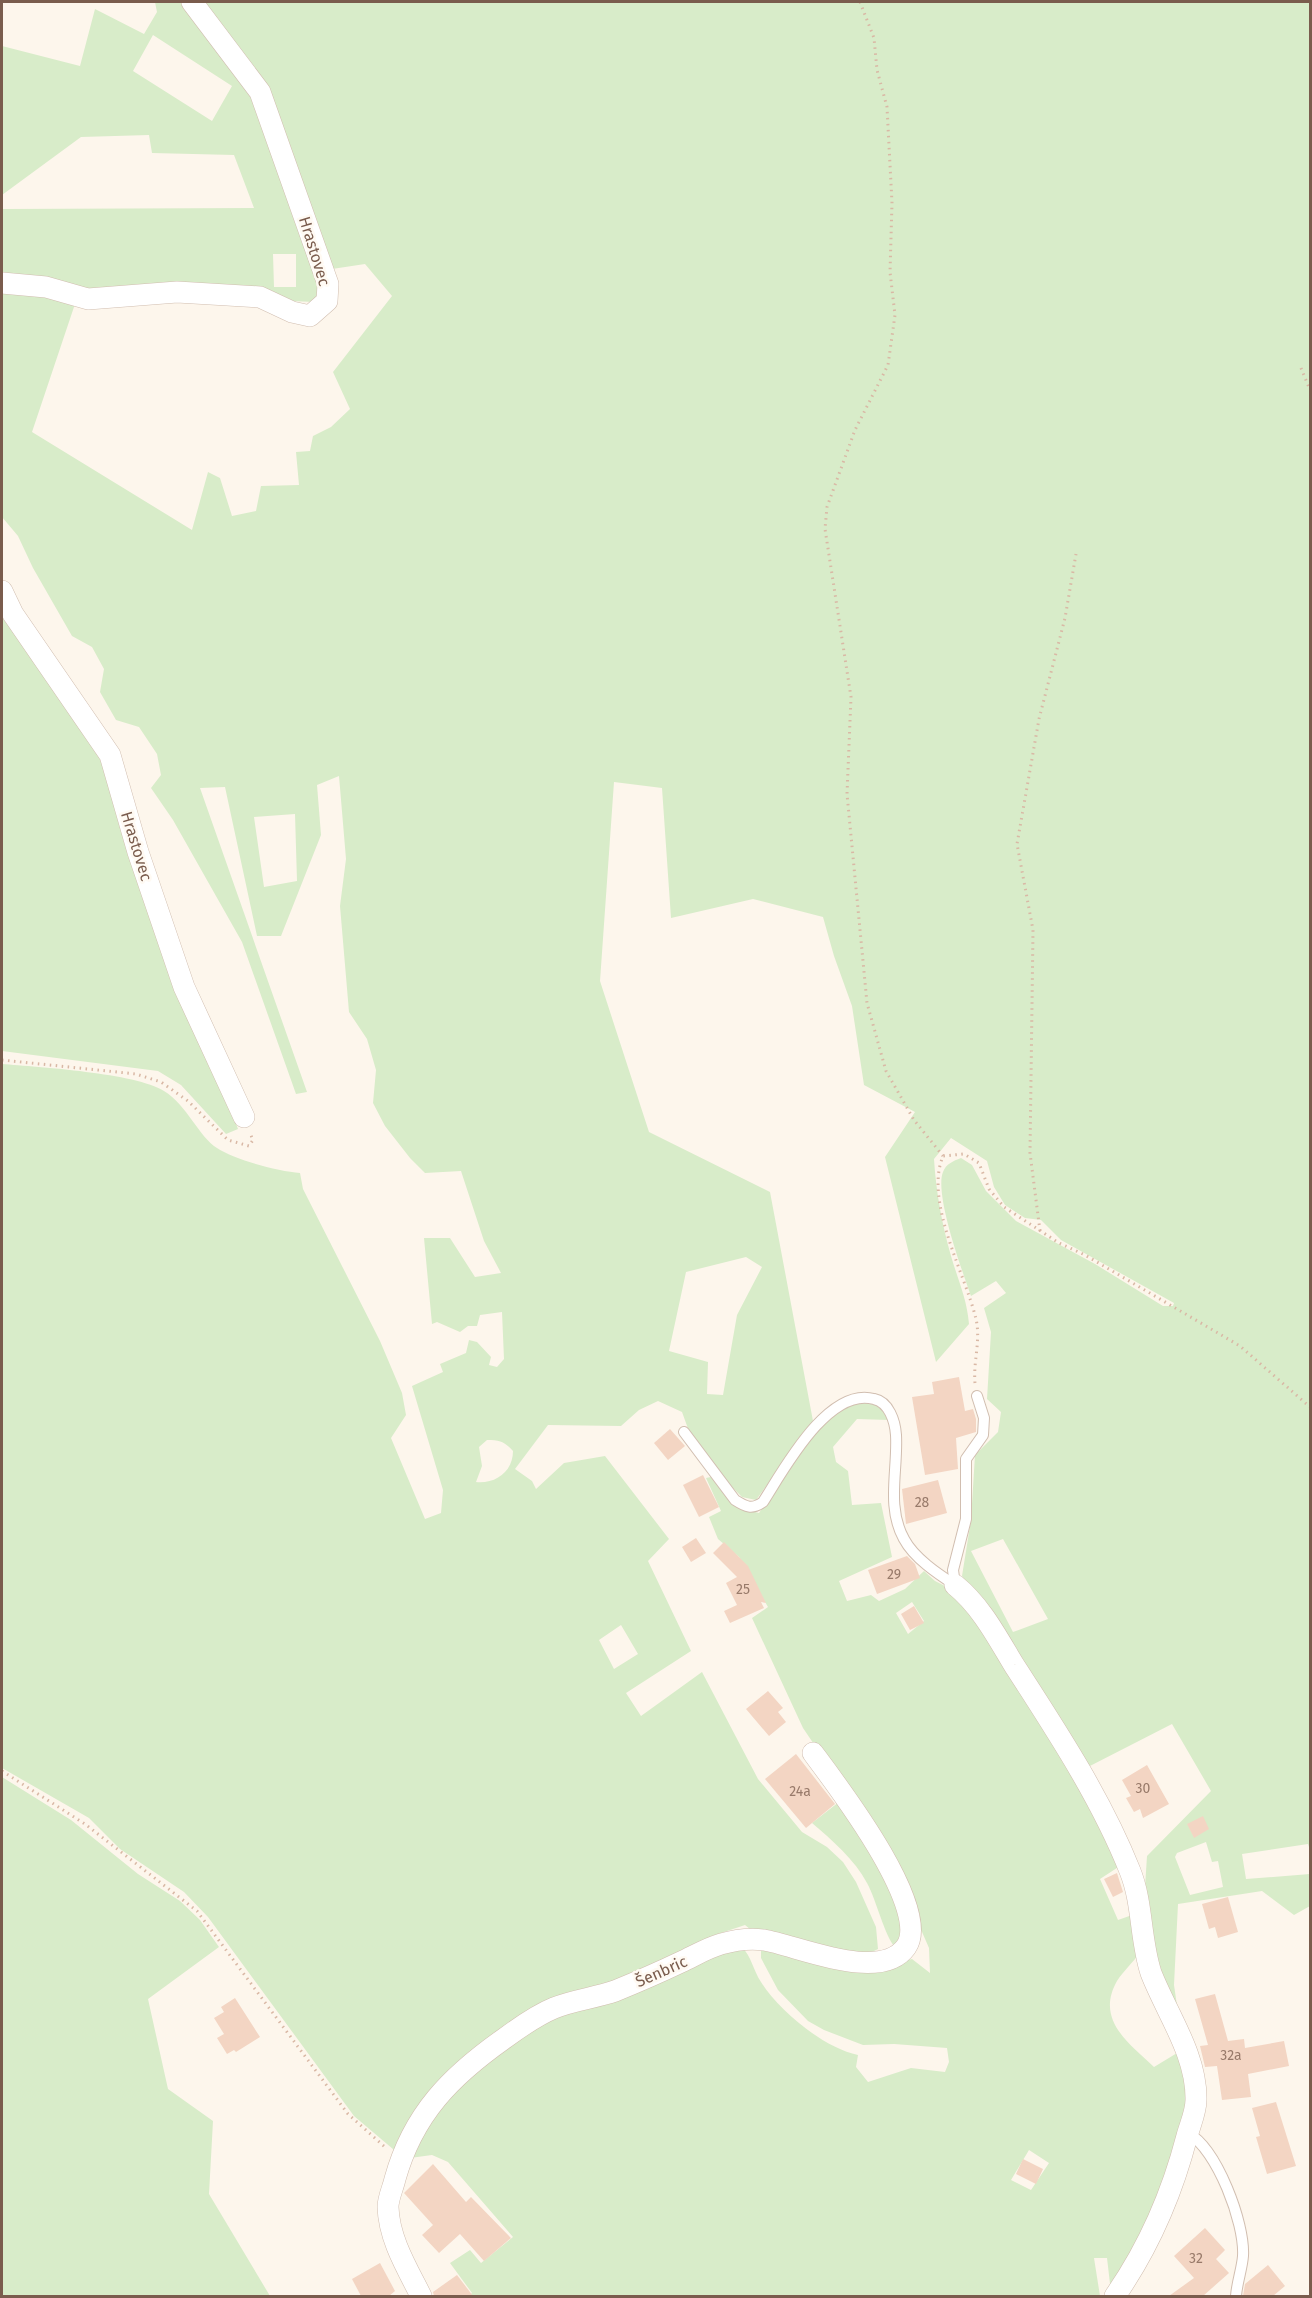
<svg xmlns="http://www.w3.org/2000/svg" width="1312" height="2298" font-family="'Fira Sans',sans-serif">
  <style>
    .green { fill: #d8ecc9; fill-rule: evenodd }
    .building { fill: #f3d5c3 }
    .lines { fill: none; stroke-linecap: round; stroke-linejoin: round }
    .service-casing { stroke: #d1beb0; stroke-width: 12 }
    .minor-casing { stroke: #d1beb0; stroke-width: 22 }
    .path { stroke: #d9b8a5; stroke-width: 3; stroke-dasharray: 1.5 4.5; stroke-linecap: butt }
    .service { stroke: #fff; stroke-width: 10 }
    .minor { stroke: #fff; stroke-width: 21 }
    .labels { text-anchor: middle; stroke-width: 5; stroke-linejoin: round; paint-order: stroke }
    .number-label { font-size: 14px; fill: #987a6a }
    .street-label { font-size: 16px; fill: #7a5c4d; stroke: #fffaf3 }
  </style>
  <rect width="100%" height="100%" fill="#fdf6ec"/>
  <g class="green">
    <path d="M 155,2 L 180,2 L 235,64 L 253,91 L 321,291 L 315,302 L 112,294 L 2,277 L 2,209 L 254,208 L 234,155 L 152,153 L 149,135 L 81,137 L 2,195 L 2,46 L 80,66 L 95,9 L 144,34 L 157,12 ZM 153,35 L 232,86 L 212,121 L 133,71 ZM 273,254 L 296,254 L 296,287 L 274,287 Z"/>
    <path d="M 194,2 L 1310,2 L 1310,1850 L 1308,1844 L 1242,1854 L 1246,1879 L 1310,1874 L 1310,1906 L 1294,1915 L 1262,1891 L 1178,1904 L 1174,1985 L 1181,2033 L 1162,1994 L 1144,1903 L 1147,1856 L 1211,1791 L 1172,1724 L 1086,1768 L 962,1576 L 971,1520 L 975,1455 L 998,1432 L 1001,1412 L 987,1399 L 991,1332 L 984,1308 L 1006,1293 L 996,1281 L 971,1296 C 963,1273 934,1194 943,1172 C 946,1164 953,1161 961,1158 L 972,1165 L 986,1191 L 1016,1221 L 1095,1264 L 1163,1306 L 1173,1306 L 1174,1303 L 1061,1240 L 1041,1220 L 1025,1218 L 1005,1205 L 994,1187 L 987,1161 L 951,1138 L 934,1159 C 936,1192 942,1224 951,1256 C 958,1280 967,1299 969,1324 L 936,1362 L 885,1157 L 915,1112 L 864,1085 L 852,1006 L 834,956 L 823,917 L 753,899 L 671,918 L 662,788 L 614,782 L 600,981 L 649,1132 L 770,1192 L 813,1421 L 756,1500 L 742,1497 L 712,1467 L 690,1434 L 682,1412 L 658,1401 L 639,1410 L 621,1426 L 548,1425 L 515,1469 L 532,1481 L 536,1489 L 564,1463 L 605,1456 L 669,1539 L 648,1561 L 691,1651 L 626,1693 L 641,1716 L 702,1672 L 758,1779 L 802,1832 L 827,1847 L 843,1862 L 856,1882 L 876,1927 L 878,1949 L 860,1958 L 751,1930 L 745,1925 L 715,1935 L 666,1965 L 524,2014 L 400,2155 L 354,2116 L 208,1917 L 184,1892 L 120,1849 L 89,1818 L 2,1768 L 2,1064 C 38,1067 136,1073 164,1091 C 187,1105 199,1137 217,1148 C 235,1160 278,1171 300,1173 L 303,1189 L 380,1341 L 402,1393 L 406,1415 L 391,1438 L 425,1519 L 441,1513 L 443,1490 L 412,1386 L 443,1372 L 440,1364 L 466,1353 L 469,1340 L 477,1342 L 491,1357 L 489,1365 L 497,1367 L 504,1359 L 502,1312 L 480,1315 L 477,1326 L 468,1326 L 460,1332 L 437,1322 L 432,1324 L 424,1238 L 450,1238 L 475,1277 L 501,1273 L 484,1241 L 461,1171 L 425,1173 L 410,1158 L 385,1126 L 373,1103 L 376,1070 L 367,1039 L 349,1012 L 340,906 L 346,859 L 339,776 L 317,785 L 321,835 L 281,936 L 257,936 L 225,787 L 200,788 L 307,1092 L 296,1094 L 242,942 L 173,820 L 151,788 L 161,775 L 157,754 L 139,727 L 116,720 L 100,692 L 104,669 L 92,647 L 72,636 L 33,568 L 18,536 L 2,517 L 2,288 L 76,301 L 32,432 L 192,530 L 208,472 L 220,478 L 232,516 L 256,511 L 261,486 L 299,485 L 296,452 L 310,451 L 313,436 L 331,427 L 350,409 L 333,372 L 392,296 L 365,264 L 332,269 L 284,130 ZM 295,814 L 297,881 L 264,887 L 254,817 ZM 746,1257 L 762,1267 L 737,1315 L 723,1395 L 707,1394 L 708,1362 L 669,1351 L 686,1272 ZM 487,1440 C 500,1440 505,1442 513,1451 C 513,1471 496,1484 476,1482 L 482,1466 L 479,1447 ZM 1003,1539 L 1048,1619 L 1013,1632 L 971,1551 ZM 621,1625 L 638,1654 L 614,1669 L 599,1640 ZM 1206,1842 L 1212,1862 L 1218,1861 L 1223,1887 L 1190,1895 L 1175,1857 L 1177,1853 Z"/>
    <polygon points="2,610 85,719 238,1129 226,1134 181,1085 158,1071 2,1051"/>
    <path d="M 865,1399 L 878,1404 L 889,1420 L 857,1419 L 833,1447 L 836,1462 L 848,1471 L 852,1505 L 881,1503 L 892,1557 L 839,1581 L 847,1601 L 871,1595 L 879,1601 L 905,1589 L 924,1571 L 935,1581 L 951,1589 L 984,1626 L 1123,1864 L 1100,1879 L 1118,1920 L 1135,1914 L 1140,1952 C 1133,1963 1124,1970 1117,1981 C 1095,2020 1129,2043 1154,2067 L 1182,2050 L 1191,2103 L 1163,2198 L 1111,2292 L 1107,2258 L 1094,2258 L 1100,2296 L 468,2296 L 472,2293 L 450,2263 L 470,2250 L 481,2263 L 513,2237 L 448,2162 L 432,2155 L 410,2158 L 451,2086 L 547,2017 L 741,1946 C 752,1957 753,1970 761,1982 C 779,2011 824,2048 858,2055 L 856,2067 L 868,2082 L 911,2068 L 945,2072 L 949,2062 L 947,2048 L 894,2044 L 863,2045 L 824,2030 L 808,2021 L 778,1990 L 761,1958 L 761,1949 L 892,1964 L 912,1959 L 930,1973 L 929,1948 L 909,1902 L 830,1768 L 803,1728 L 752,1618 L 768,1607 L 739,1557 L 718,1539 L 709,1517 L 721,1511 L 706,1478 L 711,1477 L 740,1508 L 759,1513 L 804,1443 L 839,1410 ZM 912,1602 L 924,1621 L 908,1634 L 896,1613 ZM 1029,2150 L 1049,2163 L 1031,2190 L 1011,2180 Z"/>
    <polygon points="2,1777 71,1820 138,1874 180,1901 200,1920 219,1947 148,1999 168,2089 213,2121 209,2194 270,2296 2,2296"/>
    <path d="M 839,1802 L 869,1835 L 908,1925 L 895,1947 C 885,1937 876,1899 867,1883 C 855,1860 832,1840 812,1823 Z"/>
  </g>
  <g class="building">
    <polygon points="959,1377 965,1411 973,1409 976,1419 976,1432 956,1438 958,1469 925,1475 912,1397 934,1394 932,1382"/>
    <polygon points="670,1429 685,1446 668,1460 654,1443"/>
    <polygon points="703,1475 719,1507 699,1517 683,1485"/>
    <polygon points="938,1480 947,1513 906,1524 902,1489"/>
    <polygon points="696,1538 706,1553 691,1562 682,1547"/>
    <polygon points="724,1542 748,1566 766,1603 761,1602 764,1608 730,1623 724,1611 737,1605 726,1583 737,1577 713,1553"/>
    <polygon points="907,1556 915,1564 920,1578 877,1594 868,1570"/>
    <polygon points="914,1606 924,1623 910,1630 901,1614"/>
    <polygon points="768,1691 783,1708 778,1712 786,1722 769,1736 746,1709"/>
    <polygon points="796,1754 835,1804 806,1828 765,1779"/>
    <polygon points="1147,1765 1169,1804 1143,1818 1140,1809 1134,1812 1126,1798 1131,1796 1122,1780"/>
    <polygon points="1203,1816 1209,1829 1194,1838 1187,1824"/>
    <polygon points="1117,1873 1123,1892 1113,1897 1104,1879"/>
    <polygon points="1228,1897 1238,1932 1218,1938 1215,1927 1209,1929 1202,1904"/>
    <polygon points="1215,1994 1228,2041 1244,2039 1245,2048 1284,2041 1289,2066 1248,2074 1251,2097 1222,2100 1217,2066 1205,2067 1200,2046 1208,2045 1195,1999"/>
    <polygon points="235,1998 260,2037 236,2052 234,2050 227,2054 217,2038 224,2034 214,2018 224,2012 221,2007"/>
    <polygon points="1276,2102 1296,2166 1267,2174 1256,2137 1260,2136 1252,2108"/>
    <polygon points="1023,2159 1043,2169 1036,2184 1016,2174"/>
    <polygon points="433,2164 466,2202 471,2197 511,2238 484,2261 460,2234 439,2253 422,2235 433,2225 404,2193"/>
    <polygon points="1205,2228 1225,2250 1216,2259 1229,2273 1203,2296 1169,2296 1194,2278 1174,2256"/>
    <polygon points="380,2263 395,2291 389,2296 361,2296 352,2279"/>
    <polygon points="1268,2265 1285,2286 1273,2296 1243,2296 1245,2284"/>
    <polygon points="457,2275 473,2296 434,2296 433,2292"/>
  </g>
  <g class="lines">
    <g class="service-casing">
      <g id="service">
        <path d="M 684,1432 L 735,1500 C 746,1507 752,1510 763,1502 C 783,1471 828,1386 874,1399 C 889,1402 895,1421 896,1435 C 898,1470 886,1507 904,1539 C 914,1558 938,1574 955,1585"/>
        <polyline points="955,1585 953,1570 966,1519 966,1459 983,1435 984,1418 977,1396"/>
        <path d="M 1188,2133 C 1217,2149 1245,2223 1243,2256 C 1242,2269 1237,2282 1236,2296"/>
      </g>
    </g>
    <g class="minor-casing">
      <g id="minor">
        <polyline points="2,283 46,287 88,299 177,292 260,297 292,312 310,316 327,301 328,284 260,92 192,2"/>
        <polyline points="2,591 13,614 110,755 138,852 184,987 244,1117"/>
        <path d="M 955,1585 C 981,1606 997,1637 1014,1665 C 1056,1730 1101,1798 1130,1871 C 1143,1903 1140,1940 1151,1973 C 1167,2014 1197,2055 1196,2100 C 1196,2112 1190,2125 1187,2136 C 1172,2194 1149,2247 1115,2296"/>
        <path d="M 421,2296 C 407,2268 389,2239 388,2207 C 388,2198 393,2188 395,2179 C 413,2114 451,2076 505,2038 C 520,2027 537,2015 554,2008 C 573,2000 595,1998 615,1991 C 637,1982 660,1972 681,1962 C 694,1956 707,1948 721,1944 C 735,1940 749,1938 764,1940 C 799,1946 880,1983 906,1947 C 933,1910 836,1784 813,1753"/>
      </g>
    </g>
    <g class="path">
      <polyline points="860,2 874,38 877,70 887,107 892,203 890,272 895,315 888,365 855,430 827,507 825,529 851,697 847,794 867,1003 886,1071 914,1120 943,1156"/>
      <polyline points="1301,368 1310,390"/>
      <polyline points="2,1060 136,1074 161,1082 188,1101 228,1140 249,1146 253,1140 250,1133"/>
      <polyline points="1040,1231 1030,1153 1033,930 1017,844 1039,719 1065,618 1076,554"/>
      <path d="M 975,1383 C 973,1361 981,1341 976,1319 C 965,1273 924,1202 943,1156 L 964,1154 L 979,1163 L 989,1189 L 1004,1207 L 1059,1243 L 1085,1255 L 1240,1346 L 1310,1407"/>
      <polyline points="2,1771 85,1824 197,1911 348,2114 386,2148"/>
    </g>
    <use href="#service" class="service"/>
    <use href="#minor" class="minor"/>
  </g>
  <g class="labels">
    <g class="number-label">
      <text x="922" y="1507">28</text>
      <text x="894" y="1579">29</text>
      <text x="743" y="1594">25</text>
      <text x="1143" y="1793">30</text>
      <text x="800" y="1796">24a</text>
      <text x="1231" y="2060">32a</text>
      <text x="1196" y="2263">32</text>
    </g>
    <g class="street-label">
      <text transform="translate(315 251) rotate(73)" y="6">Hrastovec</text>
      <text transform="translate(137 846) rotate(73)" y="6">Hrastovec</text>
      <text transform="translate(661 1971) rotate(-24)" y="6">Šenbric</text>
    </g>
  </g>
  <rect width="1312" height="2298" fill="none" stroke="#7a5c4d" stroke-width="6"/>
</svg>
